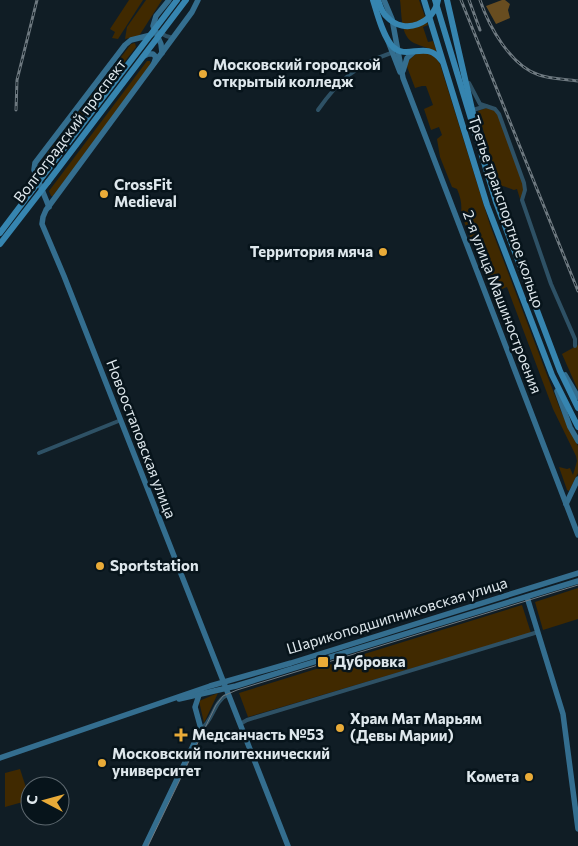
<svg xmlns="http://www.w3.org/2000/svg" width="578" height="846" font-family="Commissioner,sans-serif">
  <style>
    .green { fill: #402900 }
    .forest { fill: #684d20 }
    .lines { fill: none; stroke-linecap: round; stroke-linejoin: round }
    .street { stroke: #2e5165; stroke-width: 4 }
    .secondary { stroke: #346e8f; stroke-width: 5.5 }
    .primary { stroke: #3685b0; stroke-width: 6 }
    .tram { stroke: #6e7980; stroke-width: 1 }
    .rail-casing { stroke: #6e7980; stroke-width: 3 }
    .rail { stroke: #07141b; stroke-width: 1; stroke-dasharray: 4; stroke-linecap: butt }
    .primary-bridge { stroke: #3685b0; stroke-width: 6 }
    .poi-dot { fill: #e9ab38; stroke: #07141b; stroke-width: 2 }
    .labels { text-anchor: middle; stroke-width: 5; stroke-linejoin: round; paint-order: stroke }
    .poi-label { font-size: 15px; font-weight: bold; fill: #dee7ec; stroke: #07141b; text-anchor: start }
    .street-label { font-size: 15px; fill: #dee7ec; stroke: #07141b }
  </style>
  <rect width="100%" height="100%" fill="#101d25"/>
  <g class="green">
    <polygon points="129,0 143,0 118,39 112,38 115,32 110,29"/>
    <polygon points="146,0 162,0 139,36 125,39 127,27"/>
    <path d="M 400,0 L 419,0 L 428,25 L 423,27 L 428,42 L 433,41 L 437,52 C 430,48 422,47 414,43 C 400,36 402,14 400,0 Z"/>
    <polygon points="135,43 136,47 42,169 40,163 131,44"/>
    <path d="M 418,52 C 428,53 435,54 440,64 L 490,225 L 560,409 L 578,446 L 578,473 L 569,491 L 567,490 L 559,467 L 567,469 L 570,468 L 573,475 L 577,461 L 576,456 L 553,409 L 507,287 L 497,291 L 533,384 L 529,385 L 461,214 C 462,205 461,198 457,189 L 452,187 L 440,157 L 437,139 L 442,135 L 439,127 L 431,130 L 424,109 L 433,105 L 426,86 L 422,86 L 415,88 L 406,64 L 407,62 Z"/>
    <polygon points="147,61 150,61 151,64 53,196 51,196 49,191"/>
    <polygon points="486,108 493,109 497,112 524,187 522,198 520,199 517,189 514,190 503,186 499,188 478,111"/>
    <polygon points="578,345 578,390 562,354"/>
    <polygon points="578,588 578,619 543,630 535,602"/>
    <polygon points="522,605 531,633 248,717 239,693"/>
    <polygon points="218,693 204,723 199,701"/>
    <polygon points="20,769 30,800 5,807 5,773"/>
  </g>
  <polygon class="forest" points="502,0 505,0 510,4 508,10 510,18 496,24 486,6"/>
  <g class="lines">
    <g class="street">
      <polyline points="159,32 166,36 173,38"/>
      <polyline points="469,83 480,104 495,109 499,114 524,183 525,190 522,200 551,284 575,339 575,346"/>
      <path d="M 318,110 C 339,80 356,65 391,53"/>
      <polyline points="473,110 486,106"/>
      <polyline points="39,453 121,420"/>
      <polyline points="240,724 247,720 538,632"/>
      <path d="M 201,729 C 214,720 213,701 229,694"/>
    </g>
    <g class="secondary">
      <polyline points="198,0 192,12 46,210 43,217 42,224 64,276 288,846"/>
      <polyline points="384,0 392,19 403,78 578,535"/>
      <polyline points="388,41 400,72"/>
      <polyline points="162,53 161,44 153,26 156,16 169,0"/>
      <polyline points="144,56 148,54 153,54 156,57 154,63"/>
      <polyline points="403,71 407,58 414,52"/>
      <polyline points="49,207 34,170 35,163 125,45 131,40 151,35"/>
      <polyline points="565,375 578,397"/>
      <polyline points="557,391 570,427 578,441"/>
      <polyline points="566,504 578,479"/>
      <polyline points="527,597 563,714 578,829"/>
      <polyline points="179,699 236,686 578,581"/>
      <polyline points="0,758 210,686 291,663 578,573"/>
      <polyline points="145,846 201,729 195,707 199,695"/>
    </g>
    <g class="primary">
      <path d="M 373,0 C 377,13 383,37 393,47 C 408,61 426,39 442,61"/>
      <polyline points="424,0 487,205 552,375 578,427"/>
      <polyline points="435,0 496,202 560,371 578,408"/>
      <polyline points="447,0 474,118"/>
      <polyline points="43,176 177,0"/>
      <polyline points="48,182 186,0"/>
    </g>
    <polyline class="tram" points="148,846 216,705 223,696 237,690 578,585"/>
    <g class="rail-casing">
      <g id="rail">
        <polyline points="461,0 578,291"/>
        <polyline points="469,0 480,30"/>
        <path d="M 480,0 C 489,27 511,66 539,75 C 551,79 565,79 578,81"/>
        <polyline points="16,110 17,80 37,0"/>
      </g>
    </g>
    <use href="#rail" class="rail"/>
    <g class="primary-bridge">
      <path d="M 378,0 C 380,6 382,13 387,17 C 405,36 434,23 438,0"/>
      <polyline points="0,233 43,176"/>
      <polyline points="0,244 48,182"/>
    </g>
  </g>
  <g class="poi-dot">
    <circle cx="203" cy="74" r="5"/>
    <circle cx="104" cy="194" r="5"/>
    <circle cx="383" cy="252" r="5"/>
    <circle cx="100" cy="566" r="5"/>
    <rect x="317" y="656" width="12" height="12" rx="2.5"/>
    <circle cx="340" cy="728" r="5"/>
    <path d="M178.5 727.5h5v5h5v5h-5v5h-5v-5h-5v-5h5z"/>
    <circle cx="102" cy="763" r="5"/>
    <circle cx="529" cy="777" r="5"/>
  </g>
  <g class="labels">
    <g class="poi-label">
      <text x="213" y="70">Московский городской<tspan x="213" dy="17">открытый колледж</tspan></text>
      <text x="114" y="190">CrossFit<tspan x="114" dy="17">Medieval</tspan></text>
      <text x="373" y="257" text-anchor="end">Территория мяча</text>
      <text x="110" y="571">Sportstation</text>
      <text x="334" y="667">Дубровка</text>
      <text x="350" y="724">Храм Мат Марьям<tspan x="350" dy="17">(Девы Марии)</tspan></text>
      <text x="192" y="740">Медсанчасть №53</text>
      <text x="112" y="759">Московский политехнический<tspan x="112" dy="17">университет</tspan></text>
      <text x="519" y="782" text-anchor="end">Комета</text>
    </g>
    <g class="street-label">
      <text transform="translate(70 131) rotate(-53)" y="5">Волгоградский проспект</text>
      <text transform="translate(506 212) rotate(71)" y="5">Третье транспортное кольцо</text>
      <text transform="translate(502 302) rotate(69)" y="5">2-я улица Машиностроения</text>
      <text transform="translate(141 439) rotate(69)" y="5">Новоостаповская улица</text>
      <text transform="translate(397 616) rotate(-17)" y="5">Шарикоподшипниковская улица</text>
    </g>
  </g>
  <g transform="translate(45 801) rotate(276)"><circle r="24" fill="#07141b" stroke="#5d686f"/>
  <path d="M0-4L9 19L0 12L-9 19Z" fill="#e9ab38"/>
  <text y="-8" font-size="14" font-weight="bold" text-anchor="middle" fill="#dee7ec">С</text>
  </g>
</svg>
